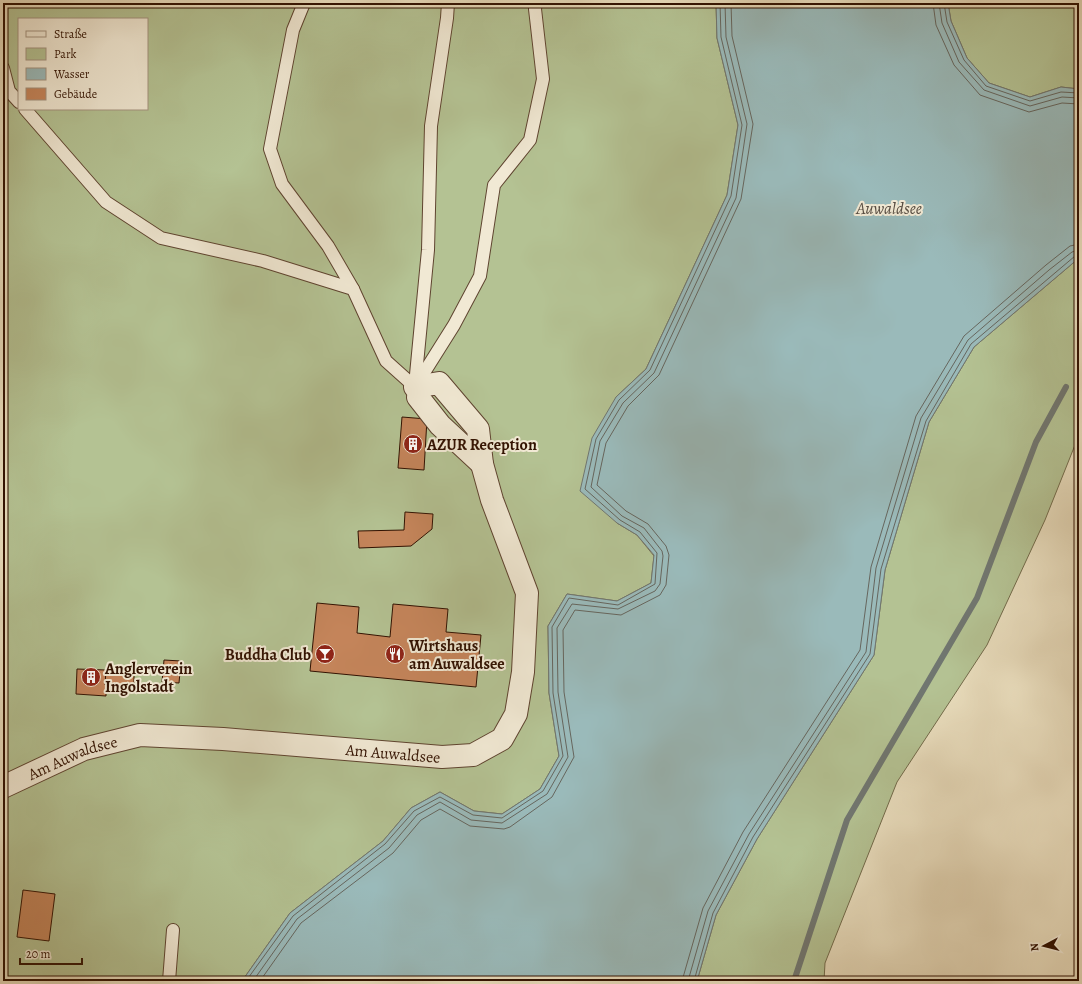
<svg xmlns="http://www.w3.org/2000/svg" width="1082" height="984" font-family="Alegreya,serif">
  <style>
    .green { fill: #b4c293; stroke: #726a4a; fill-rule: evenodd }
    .water { fill: #9ababa; stroke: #707670 }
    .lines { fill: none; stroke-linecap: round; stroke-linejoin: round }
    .shore { stroke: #66665e; stroke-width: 1 }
    .stream { stroke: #707670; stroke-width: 6 }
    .building { fill: #c5855b; stroke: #311101 }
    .lane-casing { stroke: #5f4430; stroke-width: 14 }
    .street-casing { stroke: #5f4430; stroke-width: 24 }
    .lane { stroke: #f1e9d4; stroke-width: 12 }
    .street { stroke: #f1e9d4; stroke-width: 22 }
    .labels { text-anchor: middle; stroke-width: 4; stroke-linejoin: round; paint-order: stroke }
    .poi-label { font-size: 16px; font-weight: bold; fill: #311101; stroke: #f1e9d4; text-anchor: start }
    .street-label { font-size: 16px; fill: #311101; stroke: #f1e9d4 }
    .water-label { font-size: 17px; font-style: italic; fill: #564c42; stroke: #f1e9d4 }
  </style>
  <rect width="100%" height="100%" fill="#e9ddbd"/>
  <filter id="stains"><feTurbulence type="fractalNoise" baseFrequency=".005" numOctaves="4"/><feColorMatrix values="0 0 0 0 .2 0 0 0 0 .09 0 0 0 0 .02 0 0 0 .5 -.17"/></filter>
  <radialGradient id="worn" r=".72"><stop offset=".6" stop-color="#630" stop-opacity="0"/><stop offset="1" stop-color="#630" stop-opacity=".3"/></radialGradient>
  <g class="green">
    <path d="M 3,3 L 716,3 L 717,38 L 738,125 L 727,195 L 646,369 L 616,397 L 617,523 L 637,535 L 654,556 L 651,583 L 617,601 L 567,594 L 548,626 L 549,693 L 559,756 L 540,789 L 502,814 L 474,811 L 440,792 L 411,808 L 383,841 L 290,913 L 242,981 L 3,981 ZM 19,19 L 147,19 L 147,109 L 19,109 Z"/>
    <polygon points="948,3 1079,3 1079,89 1061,87 1030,97 989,83 967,58 951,21"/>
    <polygon points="1079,258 1079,435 1045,520 987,645 897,782 825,963 824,981 697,981 716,915 757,839 874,655 885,570 929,422 974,347"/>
  </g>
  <polygon class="water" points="716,3 948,3 951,21 967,58 989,83 1030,97 1061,87 1079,89 1079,258 974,347 929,422 885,570 874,655 757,839 716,915 697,981 242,981 290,913 383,841 411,808 440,792 474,811 502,814 540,789 559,756 549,693 548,626 567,594 617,601 651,583 654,555 637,535 617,523 580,491 592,438 616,397 646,369 727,195 738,125 717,38"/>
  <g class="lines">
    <g class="shore">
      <polyline points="933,3 936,25 954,65 980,95 1029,112 1062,103 1079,104"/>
      <polyline points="939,3 942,23 959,62 984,90 1030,106 1062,97 1079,98"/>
      <polyline points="944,3 947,22 964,60 986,86 1030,101 1061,92 1079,93"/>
      <polyline points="246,981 293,916 385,844 414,811 440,797 473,815 502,818 543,791 563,756 553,693 552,627 569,598 618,605 655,584 657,553 640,532 620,520 585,489 596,439 619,400 650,370 731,196 742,125 721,37 720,3"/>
      <polyline points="253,981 297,919 389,848 417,815 440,802 471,820 502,823 547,794 568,757 558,692 557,628 572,604 618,609 655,591 660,584 663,556 662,551 644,528 622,516 591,487 600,441 623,403 654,373 736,198 747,124 726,37 725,3"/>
      <polyline points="260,981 301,923 393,853 421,820 440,809 470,826 504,829 510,827 552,797 574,757 564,692 563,630 575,610 621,615 660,595 666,585 669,555 666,546 648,524 626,511 597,485 606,443 628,406 659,375 741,199 753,124 732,36 731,3"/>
      <polyline points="682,981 703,908 743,832 860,650 871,567 916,416 964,336 1046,265 1070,246 1079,244"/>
      <polyline points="688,981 708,911 749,834 866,652 876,568 921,418 968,340 1049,270 1072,252 1079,250"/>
      <polyline points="694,981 713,913 753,837 870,654 881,569 926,421 971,344 1075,256 1079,255"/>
    </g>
    <polyline class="stream" points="794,981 847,820 977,598 1036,442 1066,387"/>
  </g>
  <g class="building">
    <polygon points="402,417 427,419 424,470 398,468"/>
    <polygon points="405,512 433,514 432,529 411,546 359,548 358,531 404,530"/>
    <polygon points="317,603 359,607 357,633 390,637 393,604 448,609 446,632 481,635 476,687 310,671"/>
    <polygon points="164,660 181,661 179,683 162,682"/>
    <polygon points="77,669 106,670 106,696 76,694"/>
    <polygon points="106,670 134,671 134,686 105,685"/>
    <polygon points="23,890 55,894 49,941 17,937"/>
  </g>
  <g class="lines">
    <g class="lane-casing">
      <g id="lane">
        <polyline points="304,3 293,30 270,149 282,184 328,246 353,289"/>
        <polyline points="3,68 9,91 19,102"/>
        <polyline points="25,109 106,202 161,238 263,261 353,289 386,361 415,387"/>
        <polyline points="415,385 428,250 431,126 447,18 448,3"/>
        <polyline points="415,387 454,325 480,276 494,185 530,140 543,79 535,9 536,3"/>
        <polyline points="169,981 173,930"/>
      </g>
    </g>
    <g class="street-casing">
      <g id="street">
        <polyline points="418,397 440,425 482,464"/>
        <path id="s1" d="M 3,787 L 84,749 L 140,735 L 223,739 L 442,757 L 473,755 L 502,739 L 516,714 L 523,672 L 527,593 L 492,500 L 482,464 L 478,429 L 439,383 L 415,387"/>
      </g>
    </g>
    <use href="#lane" class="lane"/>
    <use href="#street" class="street"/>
  </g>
  <defs>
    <g id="building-disc" transform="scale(1)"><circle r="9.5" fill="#8f2418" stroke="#f1e9d4"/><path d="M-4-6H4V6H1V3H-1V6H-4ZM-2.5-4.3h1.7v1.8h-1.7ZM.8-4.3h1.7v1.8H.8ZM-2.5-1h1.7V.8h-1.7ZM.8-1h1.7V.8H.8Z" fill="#fff"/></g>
    <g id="bar-disc" transform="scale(1)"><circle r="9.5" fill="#8f2418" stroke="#f1e9d4"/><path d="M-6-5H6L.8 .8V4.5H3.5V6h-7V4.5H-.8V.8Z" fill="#fff"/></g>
    <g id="restaurant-disc" transform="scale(1)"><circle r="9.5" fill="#8f2418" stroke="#f1e9d4"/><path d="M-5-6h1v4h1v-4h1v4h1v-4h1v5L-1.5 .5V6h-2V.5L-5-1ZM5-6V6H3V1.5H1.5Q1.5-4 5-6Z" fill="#fff"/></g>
  </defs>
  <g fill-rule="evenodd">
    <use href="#building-disc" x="413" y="444"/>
    <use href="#bar-disc" x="325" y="654"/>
    <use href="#restaurant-disc" x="395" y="654"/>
    <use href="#building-disc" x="91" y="677"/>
  </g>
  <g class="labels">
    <g class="poi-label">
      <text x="427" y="450">AZUR Reception</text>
      <text x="409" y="651">Wirtshaus<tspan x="409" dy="18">am Auwaldsee</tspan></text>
      <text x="311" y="660" text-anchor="end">Buddha Club</text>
      <text x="105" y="674">Anglerverein<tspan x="105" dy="18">Ingolstadt</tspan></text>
    </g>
    <g class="street-label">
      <text dy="6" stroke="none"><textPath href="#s1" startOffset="401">Am Auwaldsee</textPath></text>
      <text dy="6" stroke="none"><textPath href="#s1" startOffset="76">Am Auwaldsee</textPath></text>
    </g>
    <g class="water-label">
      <text x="889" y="214">Auwaldsee</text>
    </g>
  </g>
  <rect width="1082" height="984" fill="none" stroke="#e9ddbd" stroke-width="16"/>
  <rect x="4" y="4" width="1074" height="976" fill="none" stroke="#311101" stroke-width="2"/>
  <rect x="8" y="8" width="1066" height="968" fill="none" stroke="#311101"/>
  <rect x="18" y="18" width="130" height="92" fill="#f1e9d4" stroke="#a49380"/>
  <rect x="26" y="31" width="20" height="6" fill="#f1e9d4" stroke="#a49380"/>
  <text x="54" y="38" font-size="12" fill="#311101">Straße</text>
  <rect x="26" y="48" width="20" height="12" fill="#b4c293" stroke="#a49380"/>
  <text x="54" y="58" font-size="12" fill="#311101">Park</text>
  <rect x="26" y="68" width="20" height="12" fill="#9ababa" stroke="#a49380"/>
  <text x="54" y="78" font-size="12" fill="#311101">Wasser</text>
  <rect x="26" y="88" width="20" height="12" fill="#c5855b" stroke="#a49380"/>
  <text x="54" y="98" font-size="12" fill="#311101">Gebäude</text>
  <g transform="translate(1044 946) rotate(263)" stroke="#f1e9d4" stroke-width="3" paint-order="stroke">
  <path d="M0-3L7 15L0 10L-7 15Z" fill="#311101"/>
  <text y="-6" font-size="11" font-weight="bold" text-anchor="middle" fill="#311101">N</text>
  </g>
  <path d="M20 958v6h62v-6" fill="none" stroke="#311101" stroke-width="2"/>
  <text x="26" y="958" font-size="12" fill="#311101" stroke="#f1e9d4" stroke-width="3" paint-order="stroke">20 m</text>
  <rect width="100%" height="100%" filter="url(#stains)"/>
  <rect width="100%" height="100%" fill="url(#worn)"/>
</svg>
